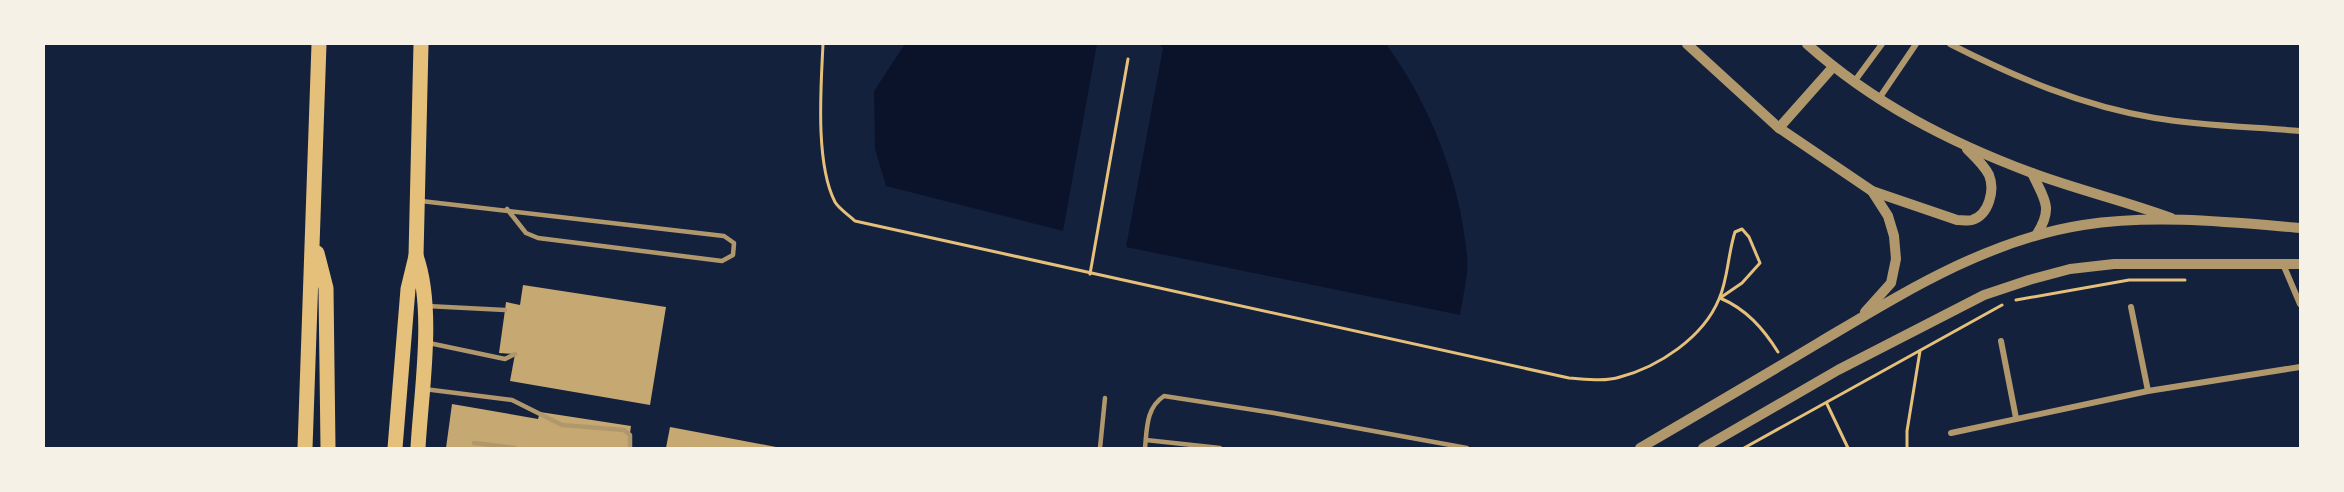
<svg xmlns="http://www.w3.org/2000/svg" width="2344" height="492" font-family="Lato,sans-serif">
  <style>
    .water { fill: #0b132b }
    .building { fill: #c6a872 }
    .lines { fill: none; stroke-linecap: round; stroke-linejoin: round }
    .path { stroke: #e5c07b; stroke-width: 3 }
    .service { stroke: #b1986c; stroke-width: 4.5 }
    .minor { stroke: #b1986c; stroke-width: 6 }
    .tertiary { stroke: #b1986c; stroke-width: 10 }
    .trunk { stroke: #e5c07b; stroke-width: 15 }
  </style>
  <rect width="100%" height="100%" fill="#14213d"/>
  <g class="water">
    <polygon points="905,44 1097,44 1063,231 886,186 875,149 874,91"/>
    <path d="M 1159,44 L 1386,44 C 1430,104 1460,180 1467,255 C 1469,274 1463,296 1460,315 L 1126,247 L 1163,48 Z"/>
  </g>
  <g class="building">
    <polygon points="523,285 666,307 650,405 510,381 515,354 499,353 505,310 506,302 520,305"/>
    <polygon points="452,404 538,419 540,412 631,426 628,448 446,448"/>
    <polygon points="670,427 776,447 775,448 666,448"/>
  </g>
  <g class="lines">
    <g class="path">
      <path d="M 823,44 C 821,86 815,163 835,202 C 839,209 849,215 855,221 L 1569,378 C 1585,379 1604,382 1620,377 C 1658,367 1703,338 1719,299 C 1728,279 1728,253 1735,232 L 1742,229 L 1749,237 L 1760,263 L 1742,283 L 1720,298"/>
      <polyline points="1090,274 1128,59"/>
      <path d="M 1720,298 C 1746,309 1763,328 1778,352"/>
      <polyline points="2016,300 2129,280 2185,280"/>
      <polyline points="1827,404 1848,448"/>
      <polyline points="1744,448 2002,305"/>
      <polyline points="1907,448 1907,431 1920,351"/>
    </g>
    <g class="service">
      <polyline points="421,201 724,236 734,243 733,255 722,261 538,238 526,233 507,209"/>
      <polyline points="427,306 505,310"/>
      <polyline points="429,343 505,359 515,354"/>
      <polyline points="424,389 512,400 562,425 624,430 630,435 630,448"/>
      <polyline points="1146,440 1220,448"/>
      <polyline points="474,443 515,448"/>
      <polyline points="1100,448 1105,398"/>
      <path d="M 1145,448 C 1147,428 1146,408 1164,396 L 1274,413 L 1467,448"/>
    </g>
    <g class="minor">
      <path d="M 1950,44 C 2015,77 2082,106 2155,118 C 2203,126 2253,127 2300,131"/>
      <polyline points="1854,82 1882,44"/>
      <polyline points="1878,100 1916,44"/>
      <polyline points="2283,264 2300,304"/>
      <polyline points="2131,307 2148,391"/>
      <polyline points="2001,341 2016,418"/>
      <polyline points="1951,433 2148,391 2300,367"/>
    </g>
    <g class="tertiary">
      <polyline points="1687,44 1779,128 1872,191 1888,216 1894,236 1896,259 1891,283 1865,312"/>
      <path d="M 1807,44 C 1873,103 1949,142 2032,173 C 2078,190 2125,201 2171,218"/>
      <polyline points="1779,128 1833,67"/>
      <path d="M 2032,173 C 2044,199 2054,207 2037,234"/>
      <path d="M 1872,191 L 1957,220 C 1962,220 1968,221 1972,220 C 1989,215 1995,190 1989,175 C 1984,165 1975,157 1967,149"/>
      <path d="M 1640,448 C 1700,413 1760,378 1820,342 C 1903,293 1987,240 2083,225 C 2154,214 2229,222 2300,228"/>
      <polyline points="1703,448 1838,370 1984,295 2029,280 2070,269 2114,264 2300,264"/>
    </g>
    <g class="trunk">
      <polyline points="317,253 326,288 328,448"/>
      <path d="M 416,256 C 435,309 421,392 418,448"/>
      <polyline points="305,448 319,44"/>
      <polyline points="395,448 408,289 416,256 421,44"/>
    </g>
  </g>
  <rect width="2344" height="492" fill="none" stroke="#f6f1e7" stroke-width="90"/>
</svg>
